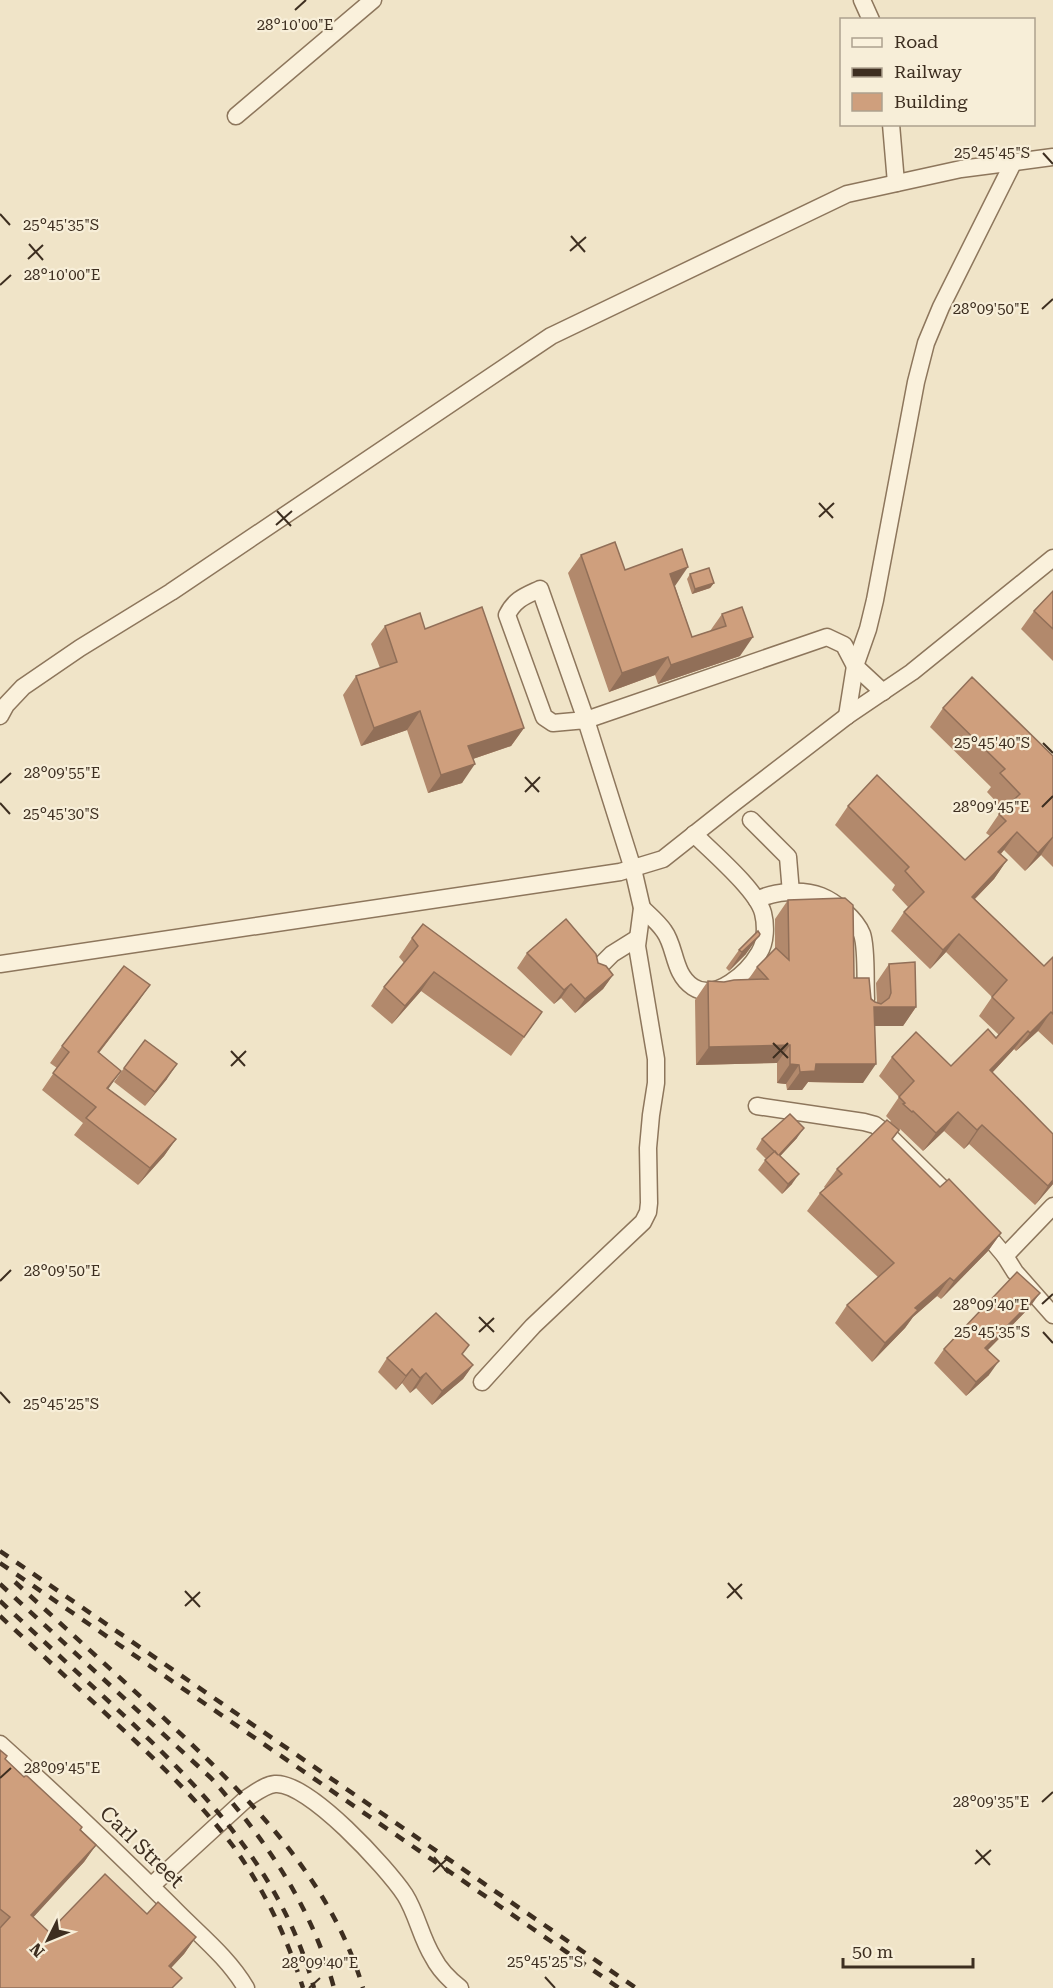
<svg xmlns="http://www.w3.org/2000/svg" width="1053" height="1988" font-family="'Roboto Serif',serif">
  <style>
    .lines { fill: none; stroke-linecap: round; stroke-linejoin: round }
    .minor-casing { stroke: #8d765c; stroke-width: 19 }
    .minor { stroke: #faf1dc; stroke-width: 16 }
    .rail { stroke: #3d2e20; stroke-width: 4.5; stroke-dasharray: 10 10; stroke-linecap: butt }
    .wall { fill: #b2896c }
    .shaded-wall { fill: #916f58 }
    .building { fill: #cf9f7d; stroke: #916f58; stroke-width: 1.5 }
    .ticks { fill: none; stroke: #3d2e20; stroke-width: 2 }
    .labels { text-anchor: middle; stroke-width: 4.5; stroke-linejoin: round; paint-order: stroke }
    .street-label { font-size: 21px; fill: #3d2e20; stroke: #f7eed8 }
    .ticks-label { font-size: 15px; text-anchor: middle; fill: #3d2e20; stroke: #f7eed8; stroke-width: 4.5; stroke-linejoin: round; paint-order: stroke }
  </style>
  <rect width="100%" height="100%" fill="#f0e4c8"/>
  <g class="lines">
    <g class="minor-casing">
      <g id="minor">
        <polyline points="862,0 871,20"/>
        <polyline points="236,116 373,0"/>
        <polyline points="891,124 896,183"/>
        <polyline points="0,716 6,705 23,687 80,648 171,592 551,336 847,194 961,169 1053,157"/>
        <polyline points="847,716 855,666 868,629 875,600 916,382 926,343 941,307 1013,163"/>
        <polyline points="751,820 788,857 791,893"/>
        <path d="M 757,900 C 774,891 803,889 821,896 C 836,902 856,919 862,934 C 867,948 865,982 866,999"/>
        <path d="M 642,908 C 649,915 658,922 664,931 C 676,947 673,974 693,987 C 716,1002 748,972 759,953 C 766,942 766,925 763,913 C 757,890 712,852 694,834"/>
        <polyline points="0,964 620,872 663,859 735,802 847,716 912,672 1053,558"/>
        <polyline points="596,970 612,954 636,939"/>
        <polyline points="757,1106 864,1122 875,1125 887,1134 957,1203"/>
        <polyline points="979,1225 1005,1256 1053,1206"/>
        <polyline points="1005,1256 1015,1272 1053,1315"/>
        <path d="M 482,1382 L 533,1326 L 643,1222 L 648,1212 L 649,1203 L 648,1148 L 651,1115 L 656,1083 L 656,1059 L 637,946 L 642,908 L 633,869 L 586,720 L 540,589 C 525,596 515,599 507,615 L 544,717 L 553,723 L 586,720 L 827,637 L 844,645 L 855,666 L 883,692"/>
        <path d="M 0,1744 C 59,1797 116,1851 172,1907 C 198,1934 227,1956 246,1988"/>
        <path d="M 151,1886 L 247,1798 C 255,1793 265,1785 275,1784 C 308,1781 387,1868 405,1895 C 417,1914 421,1938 433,1957 C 439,1969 450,1980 460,1988"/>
      </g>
    </g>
    <use href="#minor" class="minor"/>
    <g class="rail">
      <polyline points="0,1551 636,1988"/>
      <polyline points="0,1563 619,1988"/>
      <path d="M 15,1582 C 61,1624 107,1666 153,1708 C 239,1788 329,1872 363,1988"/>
      <path d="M 0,1584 L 211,1778 C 266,1840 312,1907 334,1988"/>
      <path d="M 0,1601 C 39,1637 78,1673 117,1709 C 203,1789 282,1871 314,1988"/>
      <path d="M 0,1616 C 39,1652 78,1688 117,1724 C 158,1762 199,1801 233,1846 C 264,1889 287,1937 303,1988"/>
    </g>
  </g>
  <g class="wall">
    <polygon points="581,555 675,586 692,637 710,631 722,614 740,656 658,684 655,675 609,692 568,573"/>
    <polygon points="690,574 714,583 710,588 692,594 687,579"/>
    <polygon points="1053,591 1053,661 1021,629 1034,611"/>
    <polygon points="385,626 425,629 524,728 511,746 473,759 462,783 428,793 407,730 361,746 343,695 356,676 380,668 371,644"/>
    <polygon points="943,708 1053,756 1053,867 1041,855 1025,871 1004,850 1001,854 1007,860 994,879 975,899 1044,966 1053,957 1053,1045 1038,1031 1016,1051 1014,1049 992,1073 1053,1184 1035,1205 969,1144 964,1149 944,1131 923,1151 900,1129 899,1131 898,1131 892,1139 940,1187 1001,1233 988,1251 941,1299 937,1296 913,1317 905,1328 872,1362 835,1323 847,1305 878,1277 807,1211 820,1193 825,1188 824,1187 837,1169 891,1121 886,1116 899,1097 879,1076 892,1057 951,1066 996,1038 999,1035 979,1016 992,997 946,952 930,969 891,931 904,912 908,907 892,890 895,885 835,825 848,806 965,860 990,836 986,833 999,814 1004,810 987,792 991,787 930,727"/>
    <polygon points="788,900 875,1002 877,1003 876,983 889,964 916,1007 903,1026 875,1026 863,1083 808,1082 802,1090 787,1090 786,1084 777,1083 777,1063 696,1065 695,1000 708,981 724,982 748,980 757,967 775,948 775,919"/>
    <polygon points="412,938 542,1012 511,1056 421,991 392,1024 371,1006 384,987 404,963 399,957"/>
    <polygon points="739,950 746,954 729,971 726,968"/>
    <polygon points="527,953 598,963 613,975 603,989 575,1013 561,998 554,1004 517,968"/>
    <polygon points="138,1002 99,1053 108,1089 176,1139 164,1156 138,1185 74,1135 83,1123 42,1090 57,1068 50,1063 62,1046"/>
    <polygon points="124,1068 167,1079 145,1106 114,1082"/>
    <polygon points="797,1138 780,1156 792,1184 782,1194 758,1170 766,1159 756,1149 762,1139"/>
    <polygon points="1030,1307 988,1350 989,1375 966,1396 934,1363 944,1349"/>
    <polygon points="462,1354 473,1365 463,1379 432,1405 416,1388 410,1393 402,1383 396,1390 378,1372 387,1358"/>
    <polygon points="0,1750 5,1759 96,1845 84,1862 33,1917 49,1932 147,1914 196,1937 184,1954 171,1968 0,1988"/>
  </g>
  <g class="shaded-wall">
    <polygon points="688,567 675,586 657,592 670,574"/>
    <polygon points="714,583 710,588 692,594 695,589"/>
    <polygon points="753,637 740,656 658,684 671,665"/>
    <polygon points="668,657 655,675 609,692 622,673"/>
    <polygon points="420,711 407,730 361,746 374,728"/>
    <polygon points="524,728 511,746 455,765 468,746"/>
    <polygon points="475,764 462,783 428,793 441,775"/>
    <polygon points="1017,832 1004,850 985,870 998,852"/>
    <polygon points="1053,837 1041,855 1025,871 1038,853"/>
    <polygon points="1007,860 994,879 959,915 972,897"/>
    <polygon points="959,934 946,952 930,969 943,950"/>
    <polygon points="759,936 746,954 729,971 742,952"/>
    <polygon points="434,972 421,991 392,1024 405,1006"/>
    <polygon points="613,975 603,989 575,1013 585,999"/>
    <polygon points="571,984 561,998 554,1004 564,990"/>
    <polygon points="150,985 138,1002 86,1069 98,1052"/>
    <polygon points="874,1007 916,1007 903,1026 861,1026"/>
    <polygon points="1051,1012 1038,1031 1016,1051 1030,1033"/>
    <polygon points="1028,1031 1014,1049 977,1089 990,1070"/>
    <polygon points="790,1045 777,1063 696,1065 709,1047"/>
    <polygon points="177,1064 167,1079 145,1106 155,1092"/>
    <polygon points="790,1064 799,1065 786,1084 777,1083"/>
    <polygon points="816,1064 876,1064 863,1083 808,1082 802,1090 787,1090 800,1072"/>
    <polygon points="121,1071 109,1088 95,1105 107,1088"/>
    <polygon points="958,1112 944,1131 923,1151 936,1133"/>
    <polygon points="982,1125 969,1144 964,1149 977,1130"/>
    <polygon points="804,1128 797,1138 772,1165 779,1155"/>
    <polygon points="176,1139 164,1156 138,1185 150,1168"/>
    <polygon points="799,1174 792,1184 782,1194 788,1184"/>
    <polygon points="1053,1180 1053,1184 1035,1205 1048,1186"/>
    <polygon points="1001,1233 988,1251 941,1299 954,1281"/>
    <polygon points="950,1278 937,1296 913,1317 905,1328 872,1362 885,1343 915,1308"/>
    <polygon points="1040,1293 1030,1307 976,1362 985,1348"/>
    <polygon points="999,1361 989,1375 966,1396 976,1382"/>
    <polygon points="473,1365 463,1379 432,1405 442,1391"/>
    <polygon points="412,1369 402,1383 396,1390 406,1376"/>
    <polygon points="426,1373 416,1388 410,1393 420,1378"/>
    <polygon points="96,1845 84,1862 19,1933 31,1915"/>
    <polygon points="196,1937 184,1954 157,1983 169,1966"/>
  </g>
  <g class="building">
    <polygon points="615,542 625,570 682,549 688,567 670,574 692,637 726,626 722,614 742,607 753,637 671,665 668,657 622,673 581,555"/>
    <polygon points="709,568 714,583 695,589 690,574"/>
    <polygon points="1053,591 1053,629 1034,611"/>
    <polygon points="482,607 524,728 468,746 475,764 441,775 420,711 374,728 356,676 397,662 385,626 420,613 425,629"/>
    <polygon points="972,677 1053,756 1053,837 1038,853 1017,832 998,852 1007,860 972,897 1044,966 1053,957 1053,1014 1051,1012 1030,1033 1028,1031 990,1070 1053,1134 1053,1180 1048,1186 982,1125 977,1130 958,1112 936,1133 913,1111 912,1112 903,1104 905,1103 899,1097 914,1081 892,1057 916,1032 951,1066 988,1029 996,1038 1014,1018 992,997 1007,980 959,934 943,950 904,912 924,892 905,871 909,867 848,806 877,775 965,860 1006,821 999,814 1020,794 1000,773 1005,769 943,708"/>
    <polygon points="845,898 853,905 854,978 869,978 871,999 875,1002 881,1004 889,998 891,993 889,964 915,962 916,1007 874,1007 876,1064 816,1064 815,1071 800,1072 799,1065 790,1064 790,1045 709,1047 708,981 724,982 734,980 768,979 757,967 776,948 789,960 788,900"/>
    <polygon points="566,919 596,954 598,963 606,966 613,975 585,999 571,984 564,990 527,953"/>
    <polygon points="423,924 542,1012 524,1037 434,972 405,1006 384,987 418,946 412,938"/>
    <polygon points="758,931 760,934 759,936 742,952 739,950"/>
    <polygon points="124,966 150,985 98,1052 121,1071 107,1088 176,1139 150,1168 86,1118 96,1107 53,1073 69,1052 62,1046"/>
    <polygon points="145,1040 177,1064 155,1092 124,1068"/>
    <polygon points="790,1114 804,1128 779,1155 799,1174 788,1184 765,1160 775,1151 778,1155 762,1139"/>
    <polygon points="887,1120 899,1130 892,1139 940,1187 949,1179 1001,1233 954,1281 950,1278 915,1308 918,1310 885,1343 847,1305 894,1263 820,1193 842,1174 837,1169"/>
    <polygon points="1017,1272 1040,1293 985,1348 999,1361 976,1382 944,1349"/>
    <polygon points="436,1313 469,1345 462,1354 473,1365 442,1391 426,1373 420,1378 412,1369 406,1376 387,1358"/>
    <polygon points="0,1750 7,1756 5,1759 24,1777 26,1775 82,1827 80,1830 96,1845 31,1915 49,1932 105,1874 147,1914 158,1902 196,1937 169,1966 182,1978 172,1988 0,1988 0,1928 10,1917 0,1909"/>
  </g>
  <path class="ticks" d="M 295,10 L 306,0M 1043,153 L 1053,164M 0,214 L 10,225M 571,236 L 585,252M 29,244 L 43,260M 570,251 L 586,237M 28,259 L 43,245M 0,285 L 11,275M 1042,309 L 1053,299M 819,503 L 833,518M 277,511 L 291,526M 819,517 L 834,503M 276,525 L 292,511M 1043,743 L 1053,753M 525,777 L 539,792M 0,783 L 11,773M 525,792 L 540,777M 0,803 L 10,814M 1042,807 L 1053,796M 773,1043 L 788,1058M 231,1051 L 245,1066M 773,1058 L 788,1043M 231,1066 L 246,1051M 0,1281 L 11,1270M 1042,1304 L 1053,1294M 479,1317 L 494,1332M 479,1332 L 494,1318M 1043,1332 L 1053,1343M 0,1392 L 10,1403M 728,1583 L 742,1599M 185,1591 L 200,1607M 727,1598 L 742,1584M 185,1606 L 200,1592M 0,1778 L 11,1768M 1042,1802 L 1053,1792M 976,1850 L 990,1865M 434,1857 L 448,1873M 975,1864 L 991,1850M 433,1872 L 448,1858M 545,1977 L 555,1988M 309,1988 L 320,1978"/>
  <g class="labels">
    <g class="street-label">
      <text transform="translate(142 1847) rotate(44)" y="7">Carl Street</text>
    </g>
  </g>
  <g class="ticks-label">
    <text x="295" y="30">28°10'00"E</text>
    <text x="992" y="158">25°45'45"S</text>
    <text x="61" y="230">25°45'35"S</text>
    <text x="62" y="280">28°10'00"E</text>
    <text x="991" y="314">28°09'50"E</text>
    <text x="992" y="748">25°45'40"S</text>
    <text x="62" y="778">28°09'55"E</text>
    <text x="991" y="812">28°09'45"E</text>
    <text x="61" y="819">25°45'30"S</text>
    <text x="62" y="1276">28°09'50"E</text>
    <text x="991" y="1310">28°09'40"E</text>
    <text x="992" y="1337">25°45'35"S</text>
    <text x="61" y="1409">25°45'25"S</text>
    <text x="62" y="1773">28°09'45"E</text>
    <text x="991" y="1807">28°09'35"E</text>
    <text x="545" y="1967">25°45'25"S</text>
    <text x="320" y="1968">28°09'40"E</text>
  </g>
  <rect x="840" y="18" width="195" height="108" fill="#f7eed8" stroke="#ada18e" stroke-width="1.5"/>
  <rect x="852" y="38" width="30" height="9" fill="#faf1dc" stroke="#ada18e" stroke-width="1.5"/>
  <text x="894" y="48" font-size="18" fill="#3d2e20">Road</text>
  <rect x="852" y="68" width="30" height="9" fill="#3d2e20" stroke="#ada18e" stroke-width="1.5"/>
  <text x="894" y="78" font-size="18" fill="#3d2e20">Railway</text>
  <rect x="852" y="93" width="30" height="18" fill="#cf9f7d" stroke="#ada18e" stroke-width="1.5"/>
  <text x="894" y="108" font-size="18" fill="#3d2e20">Building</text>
  <g transform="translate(48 1940) rotate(227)" stroke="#f7eed8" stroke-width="4.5" paint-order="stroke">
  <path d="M0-4.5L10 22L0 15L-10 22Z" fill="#3d2e20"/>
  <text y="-9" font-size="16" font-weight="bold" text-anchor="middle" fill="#3d2e20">N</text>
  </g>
  <path d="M843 1958v9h130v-9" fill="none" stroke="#3d2e20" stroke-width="3"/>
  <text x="852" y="1958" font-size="18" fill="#3d2e20" stroke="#f7eed8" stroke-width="4.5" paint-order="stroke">50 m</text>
</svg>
